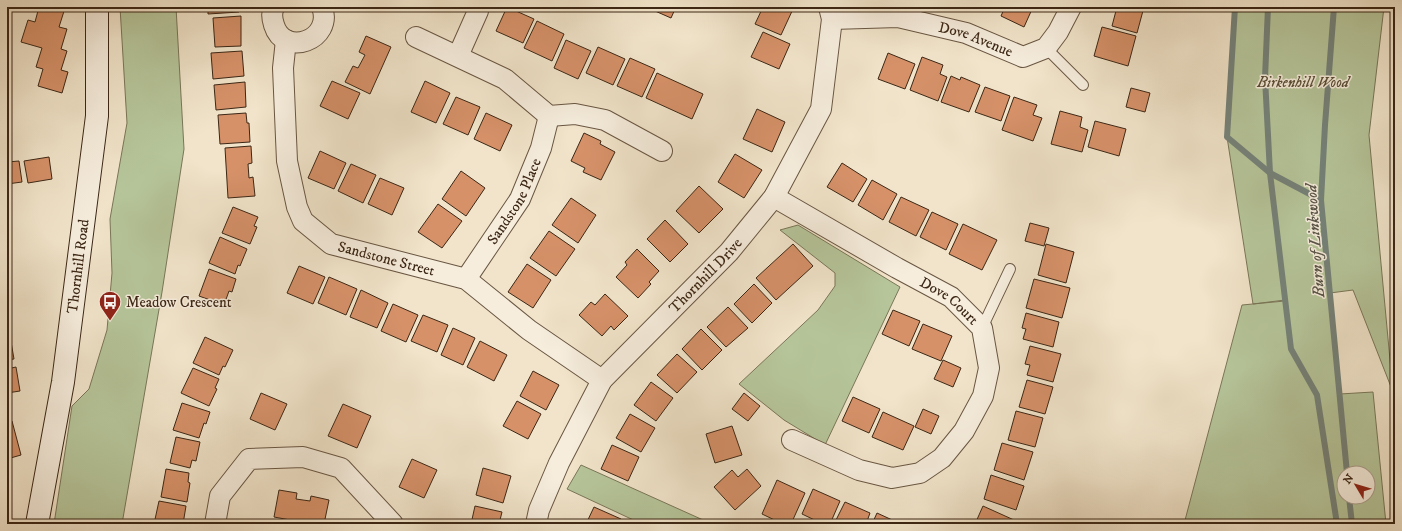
<svg xmlns="http://www.w3.org/2000/svg" width="1402" height="531" font-family="'IM FELL DW Pica',serif">
  <style>
    .green { fill: #b6c59a; stroke: #797658; fill-rule: evenodd }
    .lines { fill: none; stroke-linecap: round; stroke-linejoin: round }
    .stream { stroke: #758279; stroke-width: 6 }
    .building { fill: #d69169; stroke: #3c2715 }
    .lane-casing { stroke: #695642; stroke-width: 12 }
    .street-casing { stroke: #695642; stroke-width: 22 }
    .secondary-casing { stroke: #3c2715; stroke-width: 24 }
    .lane { stroke: #f6eddd; stroke-width: 10 }
    .street { stroke: #f6eddd; stroke-width: 20 }
    .secondary { stroke: #f6eddd; stroke-width: 22 }
    .labels { text-anchor: middle; stroke-width: 3; stroke-linejoin: round; paint-order: stroke }
    .street-label { font-size: 15px; fill: #3c2715; stroke: #f6eddd }
    .park-label { font-size: 15px; font-style: italic; fill: #5a4e36; stroke: #f6eddd }
    .poi-label { font-size: 15px; fill: #3c2715; stroke: #f6eddd; text-anchor: start }
    .water-label { font-size: 16px; font-style: italic; fill: #585447; stroke: #f6eddd }
  </style>
  <rect width="100%" height="100%" fill="#f1e4ca"/>
  <filter id="stains"><feTurbulence type="fractalNoise" baseFrequency=".005" numOctaves="4"/><feColorMatrix values="0 0 0 0 .2 0 0 0 0 .09 0 0 0 0 .02 0 0 0 .5 -.17"/></filter>
  <radialGradient id="worn" r=".72"><stop offset=".6" stop-color="#630" stop-opacity="0"/><stop offset="1" stop-color="#630" stop-opacity=".3"/></radialGradient>
  <g class="green">
    <polygon points="120,7 176,7 184,149 162,292 122,524 54,524 72,406 89,389 107,330 112,273 110,219 127,123"/>
    <path d="M 1235,7 L 1384,7 L 1369,135 L 1393,392 L 1353,290 L 1330,293 L 1340,394 L 1373,392 L 1386,524 L 1337,524 L 1333,500 L 1334,524 L 1184,524 L 1242,305 L 1285,301 L 1285,300 L 1253,304 L 1227,137 ZM 1344,473 L 1368,473 L 1368,497 L 1344,497 Z"/>
    <polygon points="798,225 900,287 825,445 784,420 739,384 818,310 835,286 835,273 780,230"/>
    <polygon points="581,465 712,524 642,524 567,489"/>
  </g>
  <g class="lines">
    <g class="stream">
      <polyline points="1235,7 1227,137 1270,173 1321,200"/>
      <polyline points="1268,7 1265,78 1270,173 1291,349 1317,395 1337,524"/>
      <polyline points="1334,7 1325,125 1321,200 1347,473"/>
      <polyline points="1349,497 1352,524"/>
    </g>
  </g>
  <g class="building">
    <polygon points="39,7 65,8 59,27 67,29 61,49 67,51 61,70 68,72 62,93 38,86 43,69 36,67 42,48 21,42 28,20 35,22"/>
    <polygon points="208,7 238,7 239,12 208,14"/>
    <polygon points="507,7 534,19 523,43 496,31"/>
    <polygon points="646,7 676,7 671,18"/>
    <polygon points="763,7 789,7 793,9 781,35 755,24"/>
    <polygon points="1005,7 1033,7 1024,27 1001,16"/>
    <polygon points="1117,7 1144,7 1137,33 1112,26"/>
    <polygon points="241,16 241,46 215,47 213,18"/>
    <polygon points="537,21 564,34 552,61 524,48"/>
    <polygon points="1102,27 1136,36 1128,66 1094,56"/>
    <polygon points="763,32 790,44 779,69 751,57"/>
    <polygon points="366,36 391,47 370,94 345,82 353,66 358,68 365,55 359,52"/>
    <polygon points="566,40 591,51 578,79 554,68"/>
    <polygon points="598,47 625,59 613,85 586,73"/>
    <polygon points="242,51 244,76 213,79 211,53"/>
    <polygon points="888,53 915,64 905,89 878,79"/>
    <polygon points="922,57 943,65 940,74 947,77 938,101 910,90"/>
    <polygon points="630,58 655,69 642,97 617,86"/>
    <polygon points="657,73 703,94 692,119 646,98"/>
    <polygon points="951,76 960,80 961,77 980,85 969,112 941,102"/>
    <polygon points="332,81 360,93 348,119 320,106"/>
    <polygon points="425,81 450,93 436,123 411,112"/>
    <polygon points="245,82 246,107 216,110 214,85"/>
    <polygon points="985,87 1010,96 1001,121 975,112"/>
    <polygon points="1131,88 1150,93 1145,112 1126,107"/>
    <polygon points="456,97 480,107 468,135 443,124"/>
    <polygon points="1014,97 1037,105 1033,115 1042,118 1033,141 1002,130"/>
    <polygon points="757,109 785,122 772,152 743,139"/>
    <polygon points="1060,111 1082,117 1080,127 1088,130 1082,152 1051,144"/>
    <polygon points="246,113 247,123 249,123 250,142 220,144 218,115"/>
    <polygon points="486,113 512,125 500,151 474,139"/>
    <polygon points="1095,121 1126,129 1119,156 1088,147"/>
    <polygon points="584,133 601,141 600,144 615,152 601,180 583,172 585,168 571,161"/>
    <polygon points="251,146 252,163 248,164 249,178 253,177 255,196 228,198 225,148"/>
    <polygon points="320,151 346,163 334,189 308,178"/>
    <polygon points="735,154 762,170 744,198 718,182"/>
    <polygon points="49,157 52,179 28,183 24,161"/>
    <polygon points="19,161 22,182 7,184 7,162"/>
    <polygon points="842,163 867,179 853,202 827,187"/>
    <polygon points="351,164 376,175 363,203 338,191"/>
    <polygon points="461,171 485,188 466,216 442,199"/>
    <polygon points="380,178 404,188 392,215 368,204"/>
    <polygon points="872,180 897,194 883,220 858,205"/>
    <polygon points="699,186 723,209 699,233 676,211"/>
    <polygon points="901,197 929,210 916,236 889,222"/>
    <polygon points="571,198 596,215 578,243 552,225"/>
    <polygon points="438,204 462,221 442,248 418,232"/>
    <polygon points="233,207 258,217 254,226 257,227 250,244 222,233"/>
    <polygon points="932,212 958,224 946,250 920,237"/>
    <polygon points="665,220 688,244 670,262 647,239"/>
    <polygon points="1030,223 1049,228 1044,246 1025,241"/>
    <polygon points="963,224 997,240 982,270 949,254"/>
    <polygon points="549,231 575,249 556,276 530,258"/>
    <polygon points="220,237 247,249 240,266 238,265 235,274 209,263"/>
    <polygon points="793,244 813,266 776,300 756,278"/>
    <polygon points="1046,244 1074,252 1066,283 1038,275"/>
    <polygon points="637,249 659,271 649,282 651,284 638,298 616,277 627,265 625,262"/>
    <polygon points="527,264 551,280 533,308 508,292"/>
    <polygon points="299,266 325,277 313,304 287,293"/>
    <polygon points="209,269 236,279 232,292 229,291 224,305 199,296"/>
    <polygon points="329,277 357,289 346,315 318,303"/>
    <polygon points="1034,279 1070,288 1062,318 1026,308"/>
    <polygon points="754,284 772,303 752,323 734,304"/>
    <polygon points="361,290 388,303 377,328 350,317"/>
    <polygon points="605,294 628,316 614,330 611,326 602,336 579,315 591,302 595,305"/>
    <polygon points="393,304 418,315 406,342 381,331"/>
    <polygon points="728,307 748,328 726,347 707,327"/>
    <polygon points="893,310 920,321 909,346 882,334"/>
    <polygon points="1026,313 1059,322 1053,347 1023,339 1026,329 1022,328"/>
    <polygon points="423,315 448,325 437,352 411,341"/>
    <polygon points="923,324 952,336 941,361 912,349"/>
    <polygon points="453,328 475,338 463,365 441,355"/>
    <polygon points="701,329 722,350 702,370 682,349"/>
    <polygon points="7,336 10,336 14,359 7,360"/>
    <polygon points="205,337 233,350 225,367 223,366 219,375 193,363"/>
    <polygon points="480,341 507,355 494,381 467,367"/>
    <polygon points="1030,346 1061,354 1053,382 1027,375 1030,365 1025,364"/>
    <polygon points="677,354 697,372 677,393 657,375"/>
    <polygon points="943,360 961,368 953,387 934,379"/>
    <polygon points="16,367 20,391 7,393 7,369"/>
    <polygon points="193,368 219,379 215,388 217,389 209,406 181,393"/>
    <polygon points="533,371 559,385 546,410 520,396"/>
    <polygon points="1027,380 1053,387 1045,414 1019,407"/>
    <polygon points="651,382 673,398 656,421 634,405"/>
    <polygon points="261,393 287,404 275,430 250,419"/>
    <polygon points="744,393 760,406 748,421 732,409"/>
    <polygon points="853,397 880,409 869,433 842,421"/>
    <polygon points="517,401 541,414 528,439 503,426"/>
    <polygon points="182,403 210,412 206,424 204,423 199,438 173,430"/>
    <polygon points="343,404 371,416 357,448 328,436"/>
    <polygon points="923,409 939,416 931,434 915,427"/>
    <polygon points="1016,411 1043,418 1035,447 1008,440"/>
    <polygon points="883,412 914,426 903,450 872,437"/>
    <polygon points="630,414 655,428 641,452 616,438"/>
    <polygon points="12,421 21,455 7,459 7,422"/>
    <polygon points="732,426 742,455 715,463 706,434"/>
    <polygon points="176,437 200,442 196,461 192,460 190,468 170,463"/>
    <polygon points="1002,443 1033,452 1024,480 994,470"/>
    <polygon points="612,445 639,457 628,481 601,469"/>
    <polygon points="412,459 437,470 424,498 399,487"/>
    <polygon points="483,468 511,476 503,503 476,495"/>
    <polygon points="166,469 189,473 188,482 190,483 187,502 161,497"/>
    <polygon points="747,469 761,486 735,510 714,487 732,470 738,477"/>
    <polygon points="991,475 1024,486 1016,510 984,499"/>
    <polygon points="777,480 805,493 791,524 783,524 762,514"/>
    <polygon points="813,489 840,501 830,524 823,524 802,514"/>
    <polygon points="279,490 297,493 296,499 310,501 311,496 329,500 324,524 312,524 274,517"/>
    <polygon points="159,501 186,506 183,524 154,524"/>
    <polygon points="845,502 870,513 866,524 834,524"/>
    <polygon points="475,506 502,512 499,524 471,524"/>
    <polygon points="983,506 1014,520 1012,524 975,524"/>
    <polygon points="594,507 621,519 618,524 586,524"/>
    <polygon points="877,513 901,524 872,524"/>
  </g>
  <g class="lines">
    <g class="lane-casing">
      <g id="lane">
        <polyline points="1046,48 1083,85"/>
        <polyline points="982,328 1010,269"/>
      </g>
    </g>
    <g class="street-casing">
      <g id="street">
        <path d="M 274,7 C 271,13 272,19 274,25 C 284,58 334,40 322,7"/>
        <path id="s1" d="M 832,19 L 898,17 L 966,33 L 1023,57 L 1046,48 L 1058,32 L 1071,7"/>
        <polyline points="416,37 505,79 549,116 575,114 605,120 662,151"/>
        <path id="s2" d="M 286,40 L 283,68 L 287,161 L 297,207 L 303,221 L 331,244 L 466,279 L 529,330 L 602,380"/>
        <polyline points="458,56 478,11"/>
        <path id="s3" d="M 774,197 L 897,268 L 951,297 L 982,328 L 989,368 L 983,396 L 964,431 L 942,458 L 920,473 L 892,478 L 859,470 L 792,440"/>
        <path id="s4" d="M 466,279 L 520,199 L 541,148 L 549,116"/>
        <polyline points="215,524 220,496 249,459 303,457 341,468 393,524"/>
        <path id="s5" d="M 536,524 L 539,510 L 559,463 L 602,380 L 729,252 L 774,197 L 821,109 L 832,19 L 829,7"/>
      </g>
    </g>
    <g class="secondary-casing">
      <g id="secondary">
        <path id="s6" d="M 37,524 L 63,382 L 97,116 L 97,7"/>
      </g>
    </g>
    <use href="#lane" class="lane"/>
    <use href="#street" class="street"/>
    <use href="#secondary" class="secondary"/>
  </g>
  <defs>
    <g id="bus-pin" transform="scale(1.15)"><path d="M0 17L-7.5 6A9.5 9.5 0 1 1 7.5 6Z" fill="#8f2418" stroke="#f6eddd"/><path d="M-5-6H5V4H4V6H2V4H-2V6H-4V4H-5ZM-3.5-4V0h7V-4ZM-3.5 1.2v1.5H-2V1.2ZM2 1.2v1.5H3.5V1.2Z" fill="#fff"/></g>
  </defs>
  <g fill-rule="evenodd">
    <use href="#bus-pin" x="110" y="302"/>
  </g>
  <g class="labels">
    <g class="street-label">
      <text dy="5" stroke="none"><textPath href="#s1" startOffset="147">Dove Avenue</textPath></text>
      <text dy="5" stroke="none"><textPath href="#s4" startOffset="92">Sandstone Place</textPath></text>
      <text dy="5" stroke="none"><textPath href="#s2" startOffset="277">Sandstone Street</textPath></text>
      <text dy="5" stroke="none"><textPath href="#s6" startOffset="261">Thornhill Road</textPath></text>
      <text dy="5" stroke="none"><textPath href="#s5" startOffset="306">Thornhill Drive</textPath></text>
      <text dy="5" stroke="none"><textPath href="#s3" startOffset="204">Dove Court</textPath></text>
    </g>
    <g class="park-label">
      <text x="1303" y="87">Birkenhill Wood</text>
    </g>
    <g class="poi-label">
      <text x="126" y="307">Meadow Crescent</text>
    </g>
    <g class="water-label">
      <text transform="translate(1314 241) rotate(-94)" y="6">Burn of Linkwood</text>
    </g>
  </g>
  <rect width="1402" height="531" fill="none" stroke="#f1e4ca" stroke-width="24"/>
  <rect x="8" y="8" width="1386" height="515" fill="none" stroke="#3c2715" stroke-width="2"/>
  <rect x="12" y="12" width="1378" height="507" fill="none" stroke="#3c2715"/>
  <g transform="translate(1356 485) rotate(308)"><circle r="19" fill="#f6eddd" stroke="#ac9e8d"/>
  <path d="M0-3L7 15L0 10L-7 15Z" fill="#8f2418"/>
  <text y="-6" font-size="11" font-weight="bold" text-anchor="middle" fill="#3c2715">N</text>
  </g>
  <rect width="100%" height="100%" filter="url(#stains)"/>
  <rect width="100%" height="100%" fill="url(#worn)"/>
</svg>
